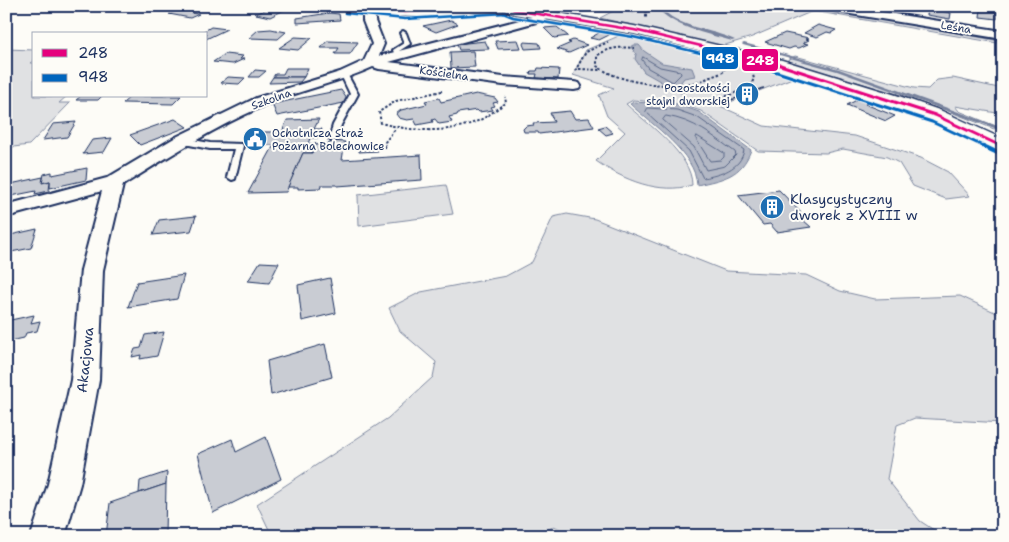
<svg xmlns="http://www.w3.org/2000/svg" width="1009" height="542" font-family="'Shantell Sans',sans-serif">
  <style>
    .green { fill: #e0e1e3; stroke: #7e88a0 }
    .water { fill: #b3b8c5; stroke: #76819c }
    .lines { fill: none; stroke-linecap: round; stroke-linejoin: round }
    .shore { stroke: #586687; stroke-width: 1 }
    .stream { fill: #76819c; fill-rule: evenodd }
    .building { fill: #c9ccd3; stroke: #1b2f5e }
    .service-casing { stroke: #1b2f5e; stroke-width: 4 }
    .minor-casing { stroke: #1b2f5e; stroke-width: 4 }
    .tertiary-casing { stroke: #1b2f5e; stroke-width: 3 }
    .path-far1 { stroke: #1b2f5e; stroke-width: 2; stroke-dasharray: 2.5 2; stroke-linecap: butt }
    .path { stroke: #1b2f5e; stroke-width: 2.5; stroke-dasharray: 4.5 3; stroke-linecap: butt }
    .service { fill: #fdfcf7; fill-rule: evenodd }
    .minor { fill: #fdfcf7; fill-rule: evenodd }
    .tertiary { fill: #fdfcf7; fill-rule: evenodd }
    .bus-1-far2-casing { stroke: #fdfcf7; stroke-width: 4.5 }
    .bus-1-far1-casing { stroke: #fdfcf7; stroke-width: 5.5 }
    .bus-1-casing { stroke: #fdfcf7; stroke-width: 8 }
    .bus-2-far2-casing { stroke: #fdfcf7; stroke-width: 4.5 }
    .bus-2-far1-casing { stroke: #fdfcf7; stroke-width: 5.5 }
    .bus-2-casing { stroke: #fdfcf7; stroke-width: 8 }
    .bus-1-far2 { stroke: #e5007d; stroke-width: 2.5 }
    .bus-1-far1 { stroke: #e5007d; stroke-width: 3 }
    .bus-1 { stroke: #e5007d; stroke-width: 4.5 }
    .bus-2-far2 { stroke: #0065bd; stroke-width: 2.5 }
    .bus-2-far1 { stroke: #0065bd; stroke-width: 3 }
    .bus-2 { stroke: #0065bd; stroke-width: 4.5 }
    .labels { text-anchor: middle; stroke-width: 4; stroke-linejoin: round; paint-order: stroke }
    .far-street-label { font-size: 11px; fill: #1b2f5e; stroke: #fdfcf7 }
    .far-poi-label { font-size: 11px; fill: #1b2f5e; stroke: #fdfcf7; text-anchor: end }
    .poi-label { font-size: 14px; fill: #1b2f5e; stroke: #fdfcf7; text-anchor: start }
    .street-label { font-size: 14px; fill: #1b2f5e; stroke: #fdfcf7 }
    .line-badge { stroke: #fdfcf7; stroke-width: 2 }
    .badge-label { font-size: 14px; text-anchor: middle; font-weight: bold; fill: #fff }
  </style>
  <rect width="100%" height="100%" fill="#fdfcf7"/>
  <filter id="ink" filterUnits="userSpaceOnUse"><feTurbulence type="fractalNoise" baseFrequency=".02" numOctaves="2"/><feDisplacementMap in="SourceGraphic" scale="10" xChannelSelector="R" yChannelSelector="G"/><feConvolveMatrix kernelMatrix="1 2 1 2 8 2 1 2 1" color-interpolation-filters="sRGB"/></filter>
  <g filter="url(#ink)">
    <g class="green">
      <polygon points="640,6 805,6 1003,38 1003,44 813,11 752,37 722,46 600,18 615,10 634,13"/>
      <path d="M 628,32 L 799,74 L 838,88 L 825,89 L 795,77 L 720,106 L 764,126 L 855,136 L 921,158 L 948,172 L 970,196 L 946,199 L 913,186 L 899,163 L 887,157 L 843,149 L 826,153 L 758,151 L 701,111 L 679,104 L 633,100 L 626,104 C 647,124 692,154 692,185 C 660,195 623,180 596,161 L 625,132 L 607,116 L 599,95 L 614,88 L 573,75 L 586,50 Z"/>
      <polygon points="6,49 34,50 34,60 30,63 34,63 34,96 67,96 59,103 70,103 29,145 6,148"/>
      <polygon points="795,56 914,88 928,89 937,80 953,78 1003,89 1003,114 955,106 959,111 998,127 994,129 928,103 786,61"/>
      <polygon points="446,185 453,214 359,226 358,195"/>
      <polygon points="567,214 595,219 726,271 806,275 840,291 875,299 960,296 1001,315 1003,318 1003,423 915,418 897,425 887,479 920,521 943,536 574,536 554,526 539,536 272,536 257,504 388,418 433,377 436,362 400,331 389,308 421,292 506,276 532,262 553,217"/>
    </g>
    <g class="water">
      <polygon points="634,45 639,45 644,51 662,63 692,68 695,76 684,78 681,82 685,92 681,93 644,72 635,59 636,54 631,47"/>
      <path d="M 634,102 L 679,105 L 699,112 L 751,150 C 741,177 723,179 697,185 C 696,154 651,124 630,104 Z"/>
    </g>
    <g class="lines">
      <g class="shore">
        <polygon points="643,57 660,67 680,71 681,74 673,82 648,68 642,60"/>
        <path d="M 648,108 L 677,110 L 697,117 L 744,150 C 741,169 720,175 703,178 L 689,151 L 646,112 Z"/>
        <path d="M 666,116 C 694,120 713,136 735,152 L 736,155 L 725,166 L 706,170 L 694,147 L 663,120 Z"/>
        <polygon points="697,136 724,153 724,157 721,160 710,161 696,139"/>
      </g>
      <g class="stream">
        <path d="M 655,6 L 659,6 C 679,29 710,28 735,40 L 732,41 C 705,33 674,28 655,6 Z"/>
        <polygon points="799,6 808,6 832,11 830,12"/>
        <polygon points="892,20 1003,40 1003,42 893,22 892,22"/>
        <polygon points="744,43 839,69 1003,128 1003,131 837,71 743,45 742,44"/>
      </g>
    </g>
    <g class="building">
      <polygon points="273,6 288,8 270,17 256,14"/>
      <polygon points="602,6 633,6 629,10"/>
      <polygon points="180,7 199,10 192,13 199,14 190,18 169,14 177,11 172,10"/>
      <polygon points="981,8 997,11 997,19 980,17"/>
      <polygon points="928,9 951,13 950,19 927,15"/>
      <polygon points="329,13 339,14 340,20 297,23 297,18"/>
      <polygon points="451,20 458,24 436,32 423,26"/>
      <polygon points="818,25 836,30 831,33 827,32 817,37 804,33"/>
      <polygon points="211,27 227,29 206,39 206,34 199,34"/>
      <polygon points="557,27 568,36 554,38 544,28"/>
      <polygon points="271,29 286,32 278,39 249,38 258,30"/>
      <polygon points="606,29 615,32 599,40 590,38"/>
      <polygon points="785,33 809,38 806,39 809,40 803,43 808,44 799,48 794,47 789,49 765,42"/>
      <polygon points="295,37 312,38 298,50 279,48"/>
      <polygon points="518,40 521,48 498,49 495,41"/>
      <polygon points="573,40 587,45 569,53 557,49 571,43 568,42"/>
      <polygon points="327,41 358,42 350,54 335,54 339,48 321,48"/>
      <polygon points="485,41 489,49 459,50 457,44"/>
      <polygon points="524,42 539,43 541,48 525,49 523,44"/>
      <polygon points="473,51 475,67 451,68 450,52"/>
      <polygon points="225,54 243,56 240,59 244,59 233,64 213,62"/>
      <polygon points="286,68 308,68 304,77 273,77 275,74 283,74"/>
      <polygon points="538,68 559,69 558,79 536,78 537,74 530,74 531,71 537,71"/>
      <polygon points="255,70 266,71 259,77 249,77"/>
      <polygon points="228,77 245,78 239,84 221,83"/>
      <polygon points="273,77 304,77 300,82 269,83"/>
      <polygon points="762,88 764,88 729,101 731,100 728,99 734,99"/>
      <polygon points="341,90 349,102 277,116 272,104"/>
      <polygon points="476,94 495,98 498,102 493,103 495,106 491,107 493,110 479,112 477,110 458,113 457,115 449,117 452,122 439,124 435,119 432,120 433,122 417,125 414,119 407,120 399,118 396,114 401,110 427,104 425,101 439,98 441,102"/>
      <polygon points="81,96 102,96 98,100 76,100"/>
      <polygon points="131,96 181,96 173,104 123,103"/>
      <polygon points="859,99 868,103 865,104 895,116 886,121 847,105"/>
      <polygon points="570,111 575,119 589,118 594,127 539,134 538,132 524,132 523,129 526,126 534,125 533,123 554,122 550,113"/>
      <polygon points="175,119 187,127 140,145 130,135"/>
      <polygon points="319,119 314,129 322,129 318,138 310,138 308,144 316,143 312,153 303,153 286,192 248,193 274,145 250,145 257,132 282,132 287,120"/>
      <polygon points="76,122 67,137 43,140 53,124"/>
      <polygon points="605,126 613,133 606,135 598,128"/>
      <polygon points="112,138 104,152 83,154 92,140"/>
      <polygon points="333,141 345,142 342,160 421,155 422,180 337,186 337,185 321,185 320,188 298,189 298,187 288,187 303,153 312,153 315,145 328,144"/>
      <polygon points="378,144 378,151 359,152 359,145"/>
      <polygon points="87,168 86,180 50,188 50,181 42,183 44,174 52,172 52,175"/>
      <polygon points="43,177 42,183 50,181 49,191 35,194 36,191 6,197 6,185"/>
      <polygon points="779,190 807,219 803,220 811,227 777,232 770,224 763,225 738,195"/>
      <polygon points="196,216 191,231 153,235 159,220"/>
      <polygon points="37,229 31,248 6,253 6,236"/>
      <polygon points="260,262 279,263 269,283 248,281"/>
      <polygon points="184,275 177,299 128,307 137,282"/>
      <polygon points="330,278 336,313 302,321 298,285"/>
      <polygon points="34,315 31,323 40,321 37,331 26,333 24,338 6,342 6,321"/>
      <polygon points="164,332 157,356 140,359 141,355 132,357 135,349 141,348 145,335"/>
      <polygon points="325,344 332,377 271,395 267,361"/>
      <polygon points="266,437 281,479 213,513 198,454 232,439 236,452"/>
      <polygon points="167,472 166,484 139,493 140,481"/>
      <polygon points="166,484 165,536 106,536 110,503"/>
    </g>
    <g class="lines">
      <g class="service-casing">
        <g id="service">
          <polygon points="403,31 406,33 410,44 399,51 401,56 398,58 395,56 393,50 404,43 400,33"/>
          <polygon points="343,74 347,74 358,94 341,125 337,139 333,142 329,139 333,125 350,94 341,75"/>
          <polygon points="182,138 210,143 242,144 243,146 235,179 232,180 227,177 234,149 210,149 179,143 178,141"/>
        </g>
      </g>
      <g class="minor-casing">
        <g id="minor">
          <polygon points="815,6 843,6 1003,31 1003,39 820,9"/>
          <path d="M 369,8 L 375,11 L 375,21 L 384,44 L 379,56 L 543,14 L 551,14 L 553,16 L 551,18 L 389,62 L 503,77 L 574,82 L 579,83 L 581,86 L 579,89 L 574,90 L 503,85 L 379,69 L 373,67 C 339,83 301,89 266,105 C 216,126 169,156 123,185 L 103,270 L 99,380 L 80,484 L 65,536 L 31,536 L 48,484 L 71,380 L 81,270 L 102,191 L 6,217 L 6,205 L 107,178 L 176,137 L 256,98 L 340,72 L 364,61 L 372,44 L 363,21 L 363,11 Z"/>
        </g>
      </g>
      <g class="tertiary-casing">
        <path id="tertiary" d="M 339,6 L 404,8 L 517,6 L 634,26 L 782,60 L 896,95 L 942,111 L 1003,139 L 1003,153 L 928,119 L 771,68 L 634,34 L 514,14 L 504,10 C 450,15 395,22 341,9 Z"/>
      </g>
      <g class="path-far1">
        <polyline points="646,6 646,18"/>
        <path d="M 635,48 C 621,47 608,47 597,56 L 597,66 C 622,85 680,91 708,78 C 714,75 720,75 725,70 L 724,68"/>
        <polyline points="579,69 600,70"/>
        <polyline points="575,71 586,52 608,42"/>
        <path d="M 442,91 L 396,101 L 379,112 L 381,123 C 413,132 449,134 480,120 C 489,116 497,108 506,103 L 505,97"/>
        <polyline points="720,105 718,101 721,98 749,88 754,79 753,75"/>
        <polyline points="385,147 385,142 396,128"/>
      </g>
      <polyline class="path" points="385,146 385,148"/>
      <use href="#service" class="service"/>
      <use href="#minor" class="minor"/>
      <use href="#tertiary" class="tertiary"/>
      <g class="bus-1-far2-casing">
        <g id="bus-1-far2">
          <polyline points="347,6 405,12 502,6"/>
          <polyline points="507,6 514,10 634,30 781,65"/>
        </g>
      </g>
      <g class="bus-1-far1-casing">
        <polyline id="bus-1-far1" points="777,64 935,115 1003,147"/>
      </g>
      <g class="bus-1-casing">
        <polyline id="bus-1" points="1001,146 1003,147"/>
      </g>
      <g class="bus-2-far2-casing">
        <g id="bus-2-far2">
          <polyline points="345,13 405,19 506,13"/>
          <polyline points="503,13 513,17 633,37 751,65"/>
        </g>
      </g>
      <g class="bus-2-far1-casing">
        <polyline id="bus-2-far1" points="746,64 774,71 932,122 985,147"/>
      </g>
      <g class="bus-2-casing">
        <polyline id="bus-2" points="983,146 1000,154"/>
      </g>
      <use href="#bus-1-far2" class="bus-1-far2"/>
      <use href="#bus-1-far1" class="bus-1-far1"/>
      <use href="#bus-1" class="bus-1"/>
      <use href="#bus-2-far2" class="bus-2-far2"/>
      <use href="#bus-2-far1" class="bus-2-far1"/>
      <use href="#bus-2" class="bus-2"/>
    </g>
  </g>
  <defs>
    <g id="building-disc" transform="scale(1.25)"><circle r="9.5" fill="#1f6fb2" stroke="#fdfcf7"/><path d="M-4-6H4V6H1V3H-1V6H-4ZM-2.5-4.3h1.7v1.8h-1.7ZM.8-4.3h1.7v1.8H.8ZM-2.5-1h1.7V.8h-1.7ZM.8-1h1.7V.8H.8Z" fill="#fff"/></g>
    <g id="civic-disc" transform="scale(1.25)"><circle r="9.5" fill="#1f6fb2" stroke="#fdfcf7"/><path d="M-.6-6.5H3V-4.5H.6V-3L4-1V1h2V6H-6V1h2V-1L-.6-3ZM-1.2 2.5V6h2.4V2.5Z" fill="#fff"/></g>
  </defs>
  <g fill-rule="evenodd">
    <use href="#building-disc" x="747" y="94"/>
    <use href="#civic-disc" x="255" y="139"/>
    <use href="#building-disc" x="772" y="207"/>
  </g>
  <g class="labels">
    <g class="far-street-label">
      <text transform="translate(956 27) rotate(9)" y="4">Leśna</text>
      <text transform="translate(444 73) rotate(8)" y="4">Kościelna</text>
      <text transform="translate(271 99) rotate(-20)" y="4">Szkolna</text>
    </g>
    <g class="far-poi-label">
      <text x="730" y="92">Pozostałości<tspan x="730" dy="13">stajni dworskiej</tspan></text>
      <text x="272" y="137" text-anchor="start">Ochotnicza Straż<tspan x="272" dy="13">Pożarna Bolechowice</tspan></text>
    </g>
    <g class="poi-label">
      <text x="790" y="204">Klasycystyczny<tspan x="790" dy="16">dworek z XVIII w</tspan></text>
    </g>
    <g class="street-label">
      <text transform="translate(85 360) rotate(-84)" y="5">Akacjowa</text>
    </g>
  </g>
  <g class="line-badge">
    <rect x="701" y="46" width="38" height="24" rx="5" fill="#0065bd"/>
    <rect x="741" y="48" width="38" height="24" rx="5" fill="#e5007d"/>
  </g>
  <g class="badge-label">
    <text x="720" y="63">948</text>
    <text x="760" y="65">248</text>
  </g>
  <rect width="1009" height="542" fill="none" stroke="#fdfcf7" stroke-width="25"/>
  <rect x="12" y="12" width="984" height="517" fill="none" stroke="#1b2f5e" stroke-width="2" filter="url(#ink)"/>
  <rect x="32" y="32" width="175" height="65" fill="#fdfcf7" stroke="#a3aaba"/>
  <rect x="42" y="49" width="25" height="8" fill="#e5007d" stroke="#a3aaba"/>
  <text x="78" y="58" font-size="15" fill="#1b2f5e">248</text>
  <rect x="42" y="74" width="25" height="8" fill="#0065bd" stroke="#a3aaba"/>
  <text x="78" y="82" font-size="15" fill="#1b2f5e">948</text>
</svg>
